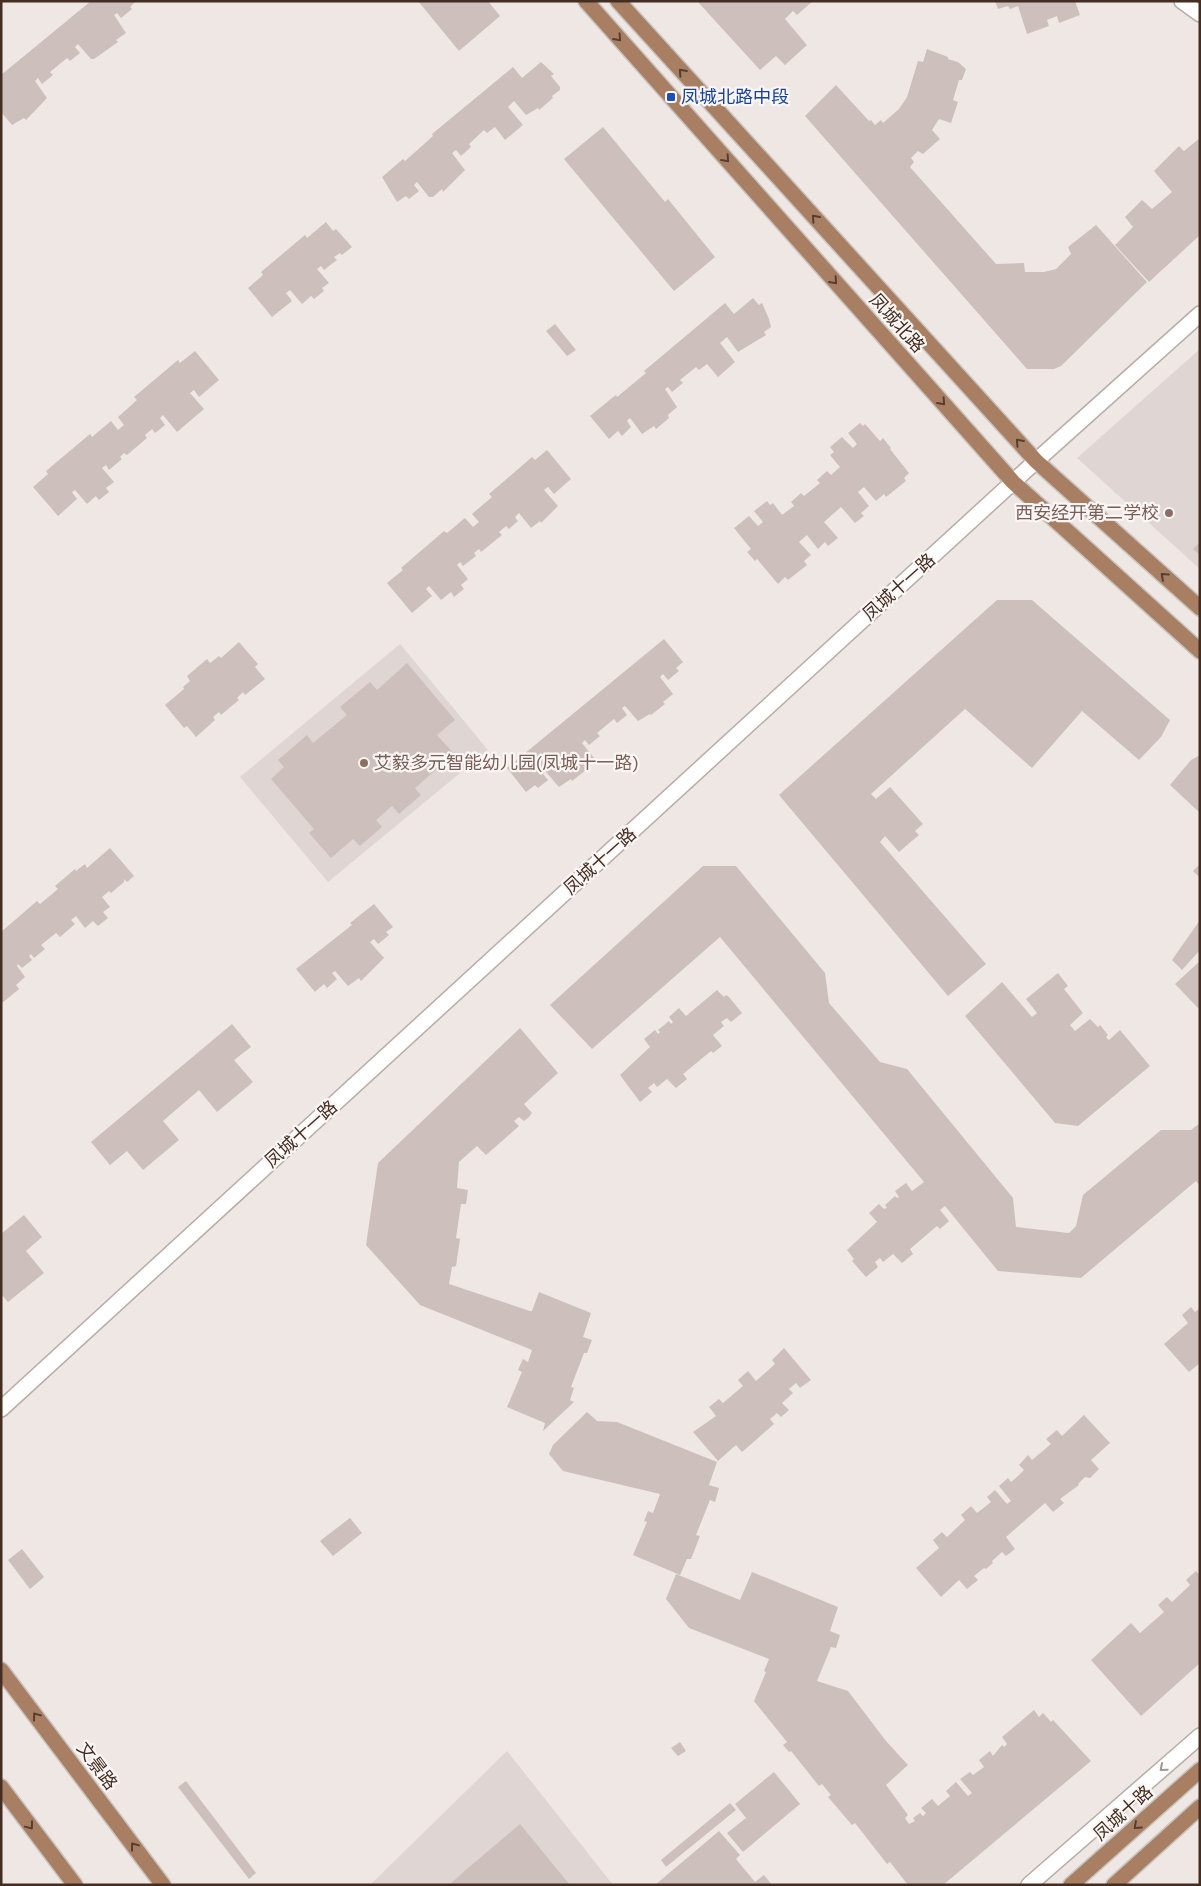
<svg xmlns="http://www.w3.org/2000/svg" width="1201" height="1886" font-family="'Work Sans','Noto Sans SC',sans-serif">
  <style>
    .built { fill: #dfd5d2 }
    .building { fill: #cdc0bc }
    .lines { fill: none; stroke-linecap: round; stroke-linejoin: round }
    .minor-casing { stroke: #b8aca6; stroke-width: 18 }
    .major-casing { stroke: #cac4c1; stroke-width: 18 }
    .minor { stroke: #fff; stroke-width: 15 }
    .major { stroke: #a97f64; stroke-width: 15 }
    .oneway { stroke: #573e2e }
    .oneway2 { stroke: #a19690 }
    .transit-dot { fill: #1a4fb4; stroke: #fbf6f6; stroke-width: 2 }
    .education-dot { fill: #8d6e63; stroke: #fbf6f6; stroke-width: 2 }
    .labels { text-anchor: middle; stroke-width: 4.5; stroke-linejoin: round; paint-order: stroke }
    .transit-label { font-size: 18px; fill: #164399; stroke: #fbf6f6; text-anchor: start }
    .street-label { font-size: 18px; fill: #432e21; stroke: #fbf6f6 }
    .education-label { font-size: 18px; fill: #785e54; stroke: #fbf6f6; text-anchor: end }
  </style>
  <rect width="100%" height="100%" fill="#efe7e4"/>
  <g class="built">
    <polygon points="1200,349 1200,569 1077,458"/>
    <polygon points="400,644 488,750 328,882 240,777"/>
    <polygon points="507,1751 613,1885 370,1885"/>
  </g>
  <g class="building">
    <polygon points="91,1 136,1 130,7 132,9 121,18 117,13 114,15 126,33 116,40 118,42 94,59 91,59 78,44 75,47 80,53 70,61 67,58 50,72 53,75 42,84 38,78 35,81 47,98 26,120 24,118 12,125 1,112 1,75"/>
    <polygon points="418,1 488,1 500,16 459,51"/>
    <polygon points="697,1 813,1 797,15 793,11 785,19 807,45 785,65 776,56 760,70"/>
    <polygon points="995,1 1075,1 1080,15 1059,23 1057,16 1047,20 1049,26 1027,34 1018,6 1010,9 1008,6 998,9"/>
    <polygon points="927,49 948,57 948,59 958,62 966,69 962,80 959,80 953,100 958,102 951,123 939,119 932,130 940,139 923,154 918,151 911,158 914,162 910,167 996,264 1024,263 1025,272 1044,272 1056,269 1071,254 1068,247 1096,225 1147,282 1061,366 1054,369 1027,369 805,116 836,85 869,121 871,120 875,125 881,120 883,123 899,109 907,97 918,61 923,62"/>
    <polygon points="541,62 554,74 551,76 560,87 560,90 552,96 553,98 539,110 538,108 526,115 514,101 508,107 523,125 505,140 495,127 487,133 484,130 469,144 471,147 461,156 456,150 452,153 465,170 443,192 442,189 433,197 429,197 417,182 414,185 419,191 409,199 406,196 397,202 382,177 403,159 405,161 433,136 432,134 513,67 522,78"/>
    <polygon points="603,127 665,202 668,199 715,257 674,291 564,159"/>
    <polygon points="1200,138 1200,235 1149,282 1115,245 1133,227 1125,217 1142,200 1152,209 1172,192 1154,171 1179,146 1184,151"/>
    <polygon points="326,222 333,231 336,229 352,247 342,255 340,253 334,257 337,260 324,270 321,266 317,269 329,283 322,288 324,291 314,299 311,296 302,304 290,290 286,293 292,301 272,317 248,288 263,275 261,272 305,235 307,238"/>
    <polygon points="753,298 759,305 762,303 769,319 771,327 764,332 766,335 738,352 727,337 720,343 735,362 718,377 707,364 699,370 696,367 680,380 683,383 672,392 668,387 665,389 677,407 668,415 669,418 656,429 654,426 642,434 630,418 627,421 631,427 622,436 618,431 609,439 590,416 612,398 616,395 617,397 646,373 644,371 725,303 734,314"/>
    <polygon points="555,324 576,350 567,356 546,331"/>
    <polygon points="195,351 219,380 199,397 194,390 190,393 204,409 177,432 163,415 160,418 165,425 155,433 152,429 145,435 147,438 127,455 124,453 120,457 122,459 109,470 106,465 102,468 114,482 106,488 109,492 99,500 96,496 87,504 75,490 72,492 77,499 58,516 33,487 48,474 46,471 90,434 92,437 111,421 118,430 124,425 118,417 137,400 134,397 178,360 180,363"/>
    <polygon points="860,423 863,426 865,424 880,441 883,438 891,448 890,449 909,473 904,478 906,481 886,497 884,494 876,501 864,487 858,492 869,506 861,513 864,516 855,523 841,507 824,522 838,538 828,546 825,542 818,549 807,535 799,542 811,555 804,561 807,565 788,580 785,577 778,584 757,559 755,561 747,552 751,549 734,528 749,516 758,526 763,522 754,511 767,501 770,505 773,503 782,515 794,506 791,502 801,493 804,496 820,483 817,480 827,471 831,475 840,467 830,455 834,452 830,447 842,437 853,448 857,444 848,433"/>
    <polygon points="547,450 571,479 554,494 548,487 544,490 558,506 541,523 540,521 531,528 519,513 515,517 518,521 509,529 506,526 499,532 502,535 481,552 479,549 474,553 476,556 463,566 460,562 457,565 468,579 461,585 464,589 454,597 451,592 441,600 429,586 426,589 432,596 412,613 387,583 403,570 401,568 444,531 447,533 465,518 473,527 479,522 472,514 492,497 489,494 532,457 535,460"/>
    <polygon points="1200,542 1200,555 1193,549"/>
    <polygon points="997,600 1032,600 1170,720 1161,737 1139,760 1082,711 1032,768 965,709 871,794 876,799 890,787 923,824 915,831 919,835 899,852 885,836 880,842 986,964 948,996 779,795"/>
    <polygon points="664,639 683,662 676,668 679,671 668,680 663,674 660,677 673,694 663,702 665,704 651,715 650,714 638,721 625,706 622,708 627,715 617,723 614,719 597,733 600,736 589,745 585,740 582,743 594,758 585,768 586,770 572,781 571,779 559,787 546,772 543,774 548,780 538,788 535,785 526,792 507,768"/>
    <polygon points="239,642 258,664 255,667 265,679 245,695 243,692 237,698 239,700 221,715 219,712 213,717 215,720 196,737 187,726 184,728 165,705 184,689 183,687 190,681 187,676 207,659 210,663 219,656 221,658"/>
    <polygon points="407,663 455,720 437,735 454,754 415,788 421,795 399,814 392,806 376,820 382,827 360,846 353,839 331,858 309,833 314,829 271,779 284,767 278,760 307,735 313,743 347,715 340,707 370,682 377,690"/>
    <polygon points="1200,755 1200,813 1170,785 1191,760"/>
    <polygon points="110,848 134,876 127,882 124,879 124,882 111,893 109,891 102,897 110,907 103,912 108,918 98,926 93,921 85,928 76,916 71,920 75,924 60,937 56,933 41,945 45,949 34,958 31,954 29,956 32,960 22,968 18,964 17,966 25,977 16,985 19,989 2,1003 1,932 37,901 40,904 58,889 55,886 75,869 76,871 85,864 87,868"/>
    <polygon points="1200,864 1200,878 1193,871"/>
    <polygon points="703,866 736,866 825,973 829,1003 880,1062 907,1069 1013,1198 1016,1227 1069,1233 1076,1226 1083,1195 1161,1130 1191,1130 1200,1123 1200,1186 1196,1181 1081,1278 998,1271 945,1206 940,1210 949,1221 940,1229 937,1226 910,1249 913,1254 902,1263 893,1254 883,1262 880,1258 875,1262 878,1267 866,1277 852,1261 854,1259 847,1250 877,1222 869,1213 879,1204 884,1209 887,1208 885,1205 895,1196 897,1198 899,1197 895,1191 906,1183 912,1191 924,1182 720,937 592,1049 550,1005"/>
    <polygon points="374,904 393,927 386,932 389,935 378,944 374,939 370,942 384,958 361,981 359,978 348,986 335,971 332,973 337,979 327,988 324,984 315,992 296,969 352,925 350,923"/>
    <polygon points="1200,920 1200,950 1182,970 1172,960"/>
    <polygon points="1200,961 1200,1010 1175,984"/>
    <polygon points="1058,973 1068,986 1064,989 1083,1013 1070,1025 1075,1031 1090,1019 1098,1027 1100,1025 1108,1035 1106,1037 1109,1040 1120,1030 1150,1066 1078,1126 1055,1123 965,1016 1002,982 1032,1017 1037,1013 1026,999"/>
    <polygon points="717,990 724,997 726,995 729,997 742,1013 731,1022 727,1018 721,1022 724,1026 713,1035 722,1046 713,1053 711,1051 683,1074 687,1079 676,1088 667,1079 657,1087 654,1083 648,1088 652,1092 640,1102 620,1075 650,1047 644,1039 655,1030 658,1034 660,1032 658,1030 669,1021 671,1024 673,1022 669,1017 679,1008 686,1016"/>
    <polygon points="232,1024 251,1047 234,1060 253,1082 217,1112 199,1090 163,1121 179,1140 143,1170 127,1151 110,1165 91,1142"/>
    <polygon points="520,1028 558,1073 524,1104 532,1113 529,1117 524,1121 519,1117 514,1121 519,1126 486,1155 477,1146 459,1162 457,1188 468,1190 466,1204 461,1204 456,1238 460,1239 456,1266 452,1267 449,1284 530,1311 532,1311 539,1292 591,1313 583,1337 592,1340 587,1353 584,1353 571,1387 574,1388 570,1400 574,1402 543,1431 545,1423 507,1407 522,1372 518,1370 523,1359 528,1362 532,1350 420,1305 366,1245 378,1163"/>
    <polygon points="24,1215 42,1237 26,1251 44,1273 8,1302 1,1294 1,1234"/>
    <polygon points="1191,1307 1195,1312 1200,1308 1200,1363 1189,1372 1164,1344 1188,1323 1182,1315"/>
    <polygon points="784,1348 811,1380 800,1388 796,1383 789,1389 793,1393 782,1403 789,1410 781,1417 777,1413 770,1419 774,1424 757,1439 742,1452 736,1445 718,1461 693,1432 716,1416 709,1407 719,1399 723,1403 743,1386 738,1380 748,1371 756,1381 775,1364 772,1360"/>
    <polygon points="587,1412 597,1421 617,1422 717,1462 709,1485 719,1488 715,1502 710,1500 696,1535 700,1536 691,1559 687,1559 680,1575 633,1555 647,1522 644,1521 648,1511 653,1513 660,1494 563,1471 549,1454 553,1445"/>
    <polygon points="1084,1415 1110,1443 1091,1460 1099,1469 1090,1478 1085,1477 1078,1484 1079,1485 1060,1499 1064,1503 1053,1512 1045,1503 1006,1537 1015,1549 1006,1556 1002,1552 992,1561 993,1563 986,1569 984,1568 974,1576 978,1580 967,1589 959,1580 941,1597 916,1568 939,1548 933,1540 942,1532 947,1537 965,1520 961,1515 971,1506 977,1513 991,1502 987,1497 995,1490 1007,1504 1011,1501 999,1486 1008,1478 1011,1482 1018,1476 1024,1470 1019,1465 1028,1455 1032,1460 1051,1444 1046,1439 1057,1430 1062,1436"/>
    <polygon points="350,1518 362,1533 333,1556 320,1541"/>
    <polygon points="22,1549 44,1577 30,1589 8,1560"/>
    <polygon points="1196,1571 1200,1575 1200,1663 1141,1716 1091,1660 1131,1623 1140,1633 1164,1612 1158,1605 1167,1597 1172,1602 1188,1587 1190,1585 1186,1580"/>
    <polygon points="752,1572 838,1607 830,1631 840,1635 836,1648 831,1647 817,1681 848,1691 886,1741 908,1765 886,1785 908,1815 905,1818 909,1824 915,1821 913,1818 920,1813 923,1816 926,1813 921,1808 932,1799 938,1806 950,1796 946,1791 956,1782 968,1796 972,1793 960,1779 970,1772 973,1775 984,1767 979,1760 990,1751 993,1756 1002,1745 1004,1747 1007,1744 1002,1737 1034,1710 1039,1717 1043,1713 1051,1722 1053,1720 1091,1761 943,1885 908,1885 890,1862 887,1864 855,1823 852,1825 828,1797 831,1795 822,1784 819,1786 791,1751 789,1752 783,1745 787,1742 754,1701 766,1672 764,1671 769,1659 689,1628 666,1599 676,1574 740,1600"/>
    <polygon points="680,1742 686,1751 678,1756 671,1748"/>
    <polygon points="774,1772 800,1804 743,1852 727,1833 746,1818 735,1804"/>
    <polygon points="186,1781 256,1873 249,1879 178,1787"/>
    <polygon points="730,1803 736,1810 666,1867 661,1860"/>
    <polygon points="520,1824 570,1885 449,1885 468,1868"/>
    <polygon points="719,1831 740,1855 736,1859 755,1882 764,1875 772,1885 655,1885"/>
  </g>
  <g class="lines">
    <g class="minor-casing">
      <g id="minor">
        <polyline points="1182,1 1200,14"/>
        <polyline points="1,1409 1036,461 1200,314"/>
        <polyline points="1029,1885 1200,1736"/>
      </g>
    </g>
    <g class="major-casing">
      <g id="major">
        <polyline points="586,1 1013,482 1200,651"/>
        <polyline points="618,1 1036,461 1200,608"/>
        <polyline points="1,1670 163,1885"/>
        <polyline points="1,1787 75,1885"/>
        <polyline points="1071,1885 1200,1770"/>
        <polyline points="1114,1885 1200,1807"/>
      </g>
    </g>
    <use href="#minor" class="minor"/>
    <use href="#major" class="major"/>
  </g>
  <defs><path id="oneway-chevron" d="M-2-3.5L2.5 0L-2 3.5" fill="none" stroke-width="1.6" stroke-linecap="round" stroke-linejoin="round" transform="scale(1.25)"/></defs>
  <g class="oneway">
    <use href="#oneway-chevron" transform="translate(618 38) rotate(48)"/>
    <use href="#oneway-chevron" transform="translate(682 72) rotate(-132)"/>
    <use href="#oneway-chevron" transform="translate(726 159) rotate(48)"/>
    <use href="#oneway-chevron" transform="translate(815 218) rotate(-132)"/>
    <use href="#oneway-chevron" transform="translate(834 281) rotate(48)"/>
    <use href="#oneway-chevron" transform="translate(942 402) rotate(48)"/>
    <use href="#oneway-chevron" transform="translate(1019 442) rotate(-132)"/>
    <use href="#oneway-chevron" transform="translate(1164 576) rotate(-138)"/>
    <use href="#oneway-chevron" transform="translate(36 1716) rotate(-127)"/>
    <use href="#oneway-chevron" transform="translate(30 1826) rotate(53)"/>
    <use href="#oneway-chevron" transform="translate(1137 1826) rotate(138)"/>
    <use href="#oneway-chevron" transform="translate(134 1846) rotate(-127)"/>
  </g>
  <use class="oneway2" href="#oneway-chevron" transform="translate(1163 1768) rotate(139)"/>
  <rect class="transit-dot" x="666" y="92" width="10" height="10" rx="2.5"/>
  <g class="education-dot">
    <circle cx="1169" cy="513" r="5"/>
    <circle cx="364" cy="763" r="5"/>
  </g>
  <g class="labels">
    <g class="transit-label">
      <text x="681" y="103">凤城北路中段</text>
    </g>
    <g class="street-label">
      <text transform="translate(897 323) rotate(48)" y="6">凤城北路</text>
      <text transform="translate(899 587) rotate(-42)" y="6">凤城十一路</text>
      <text transform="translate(600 861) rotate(-42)" y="6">凤城十一路</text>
      <text transform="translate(301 1134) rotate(-42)" y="6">凤城十一路</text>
      <text transform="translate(97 1766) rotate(53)" y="6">文景路</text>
      <text transform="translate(1123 1813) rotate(-42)" y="6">凤城十路</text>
    </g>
    <g class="education-label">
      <text x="1159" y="519">西安经开第二学校</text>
      <text x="374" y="769" text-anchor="start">艾毅多元智能幼儿园(凤城十一路)</text>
    </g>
  </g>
  <rect width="1201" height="1886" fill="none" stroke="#432e21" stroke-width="5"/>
</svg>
